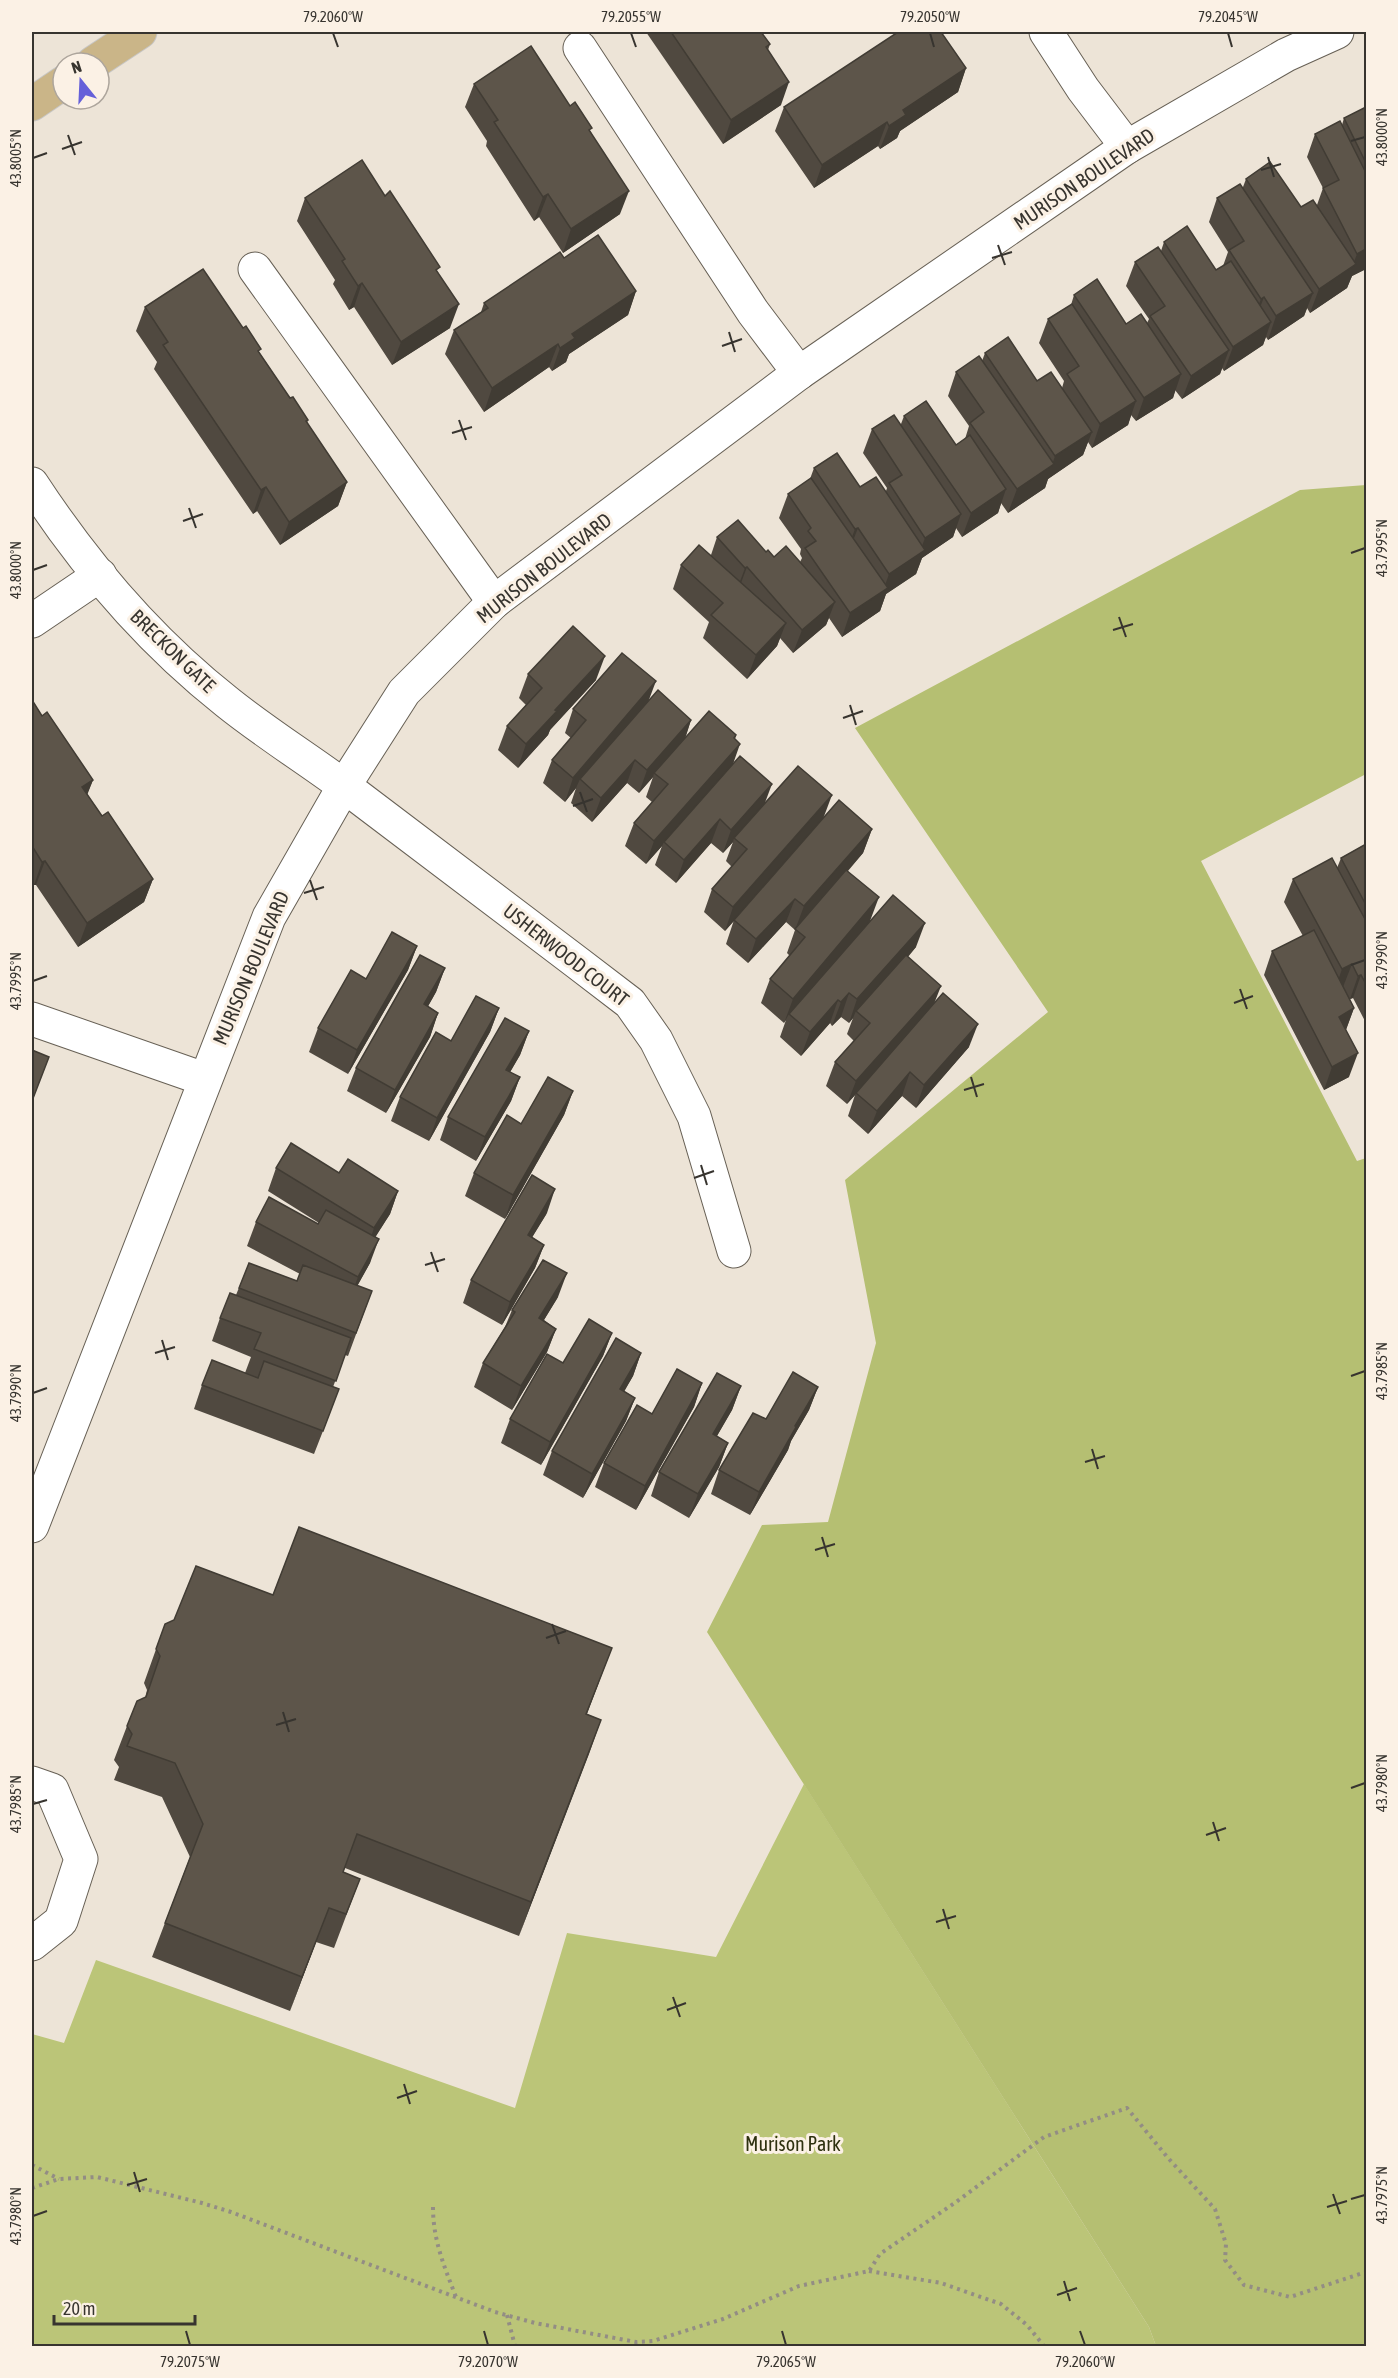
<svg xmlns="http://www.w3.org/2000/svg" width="1398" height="2378" font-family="'Asap Condensed',sans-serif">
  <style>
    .green { fill: #bbc578 }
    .forest { fill: #b5bf72 }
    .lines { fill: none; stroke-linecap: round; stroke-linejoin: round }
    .minor-casing { stroke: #676055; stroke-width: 35 }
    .major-casing { stroke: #c7c6c5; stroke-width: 35 }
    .path { stroke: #938d84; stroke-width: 4; stroke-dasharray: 3 4.5; stroke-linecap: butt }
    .minor { stroke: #fff; stroke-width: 33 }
    .major { stroke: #cab588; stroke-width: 33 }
    .wall { fill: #504940 }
    .shaded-wall { fill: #413c34 }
    .building { fill: #5d554a; stroke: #413c34; stroke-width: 1.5 }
    .ticks { fill: none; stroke: #37342f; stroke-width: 2 }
    .labels { text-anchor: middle; stroke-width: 6; stroke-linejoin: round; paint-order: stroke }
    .street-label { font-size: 20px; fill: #37342f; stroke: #fbf1e5 }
    .park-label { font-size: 20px; fill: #2e310f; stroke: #fbf1e5 }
    .neatline { fill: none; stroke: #37342f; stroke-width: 2 }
    .ticks-label { font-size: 15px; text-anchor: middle; fill: #37342f }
  </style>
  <rect width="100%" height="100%" fill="#ede4d7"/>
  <polygon class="green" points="804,1784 1149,2327 1156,2346 32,2346 32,2034 64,2043 96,1960 515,2108 567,1933 716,1957"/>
  <polygon class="forest" points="1366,485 1366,774 1201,861 1357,1161 1366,1158 1366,2346 1156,2346 1149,2327 707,1632 762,1525 828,1522 876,1343 845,1180 1048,1012 855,728 1300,490"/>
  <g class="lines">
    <g class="minor-casing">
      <g id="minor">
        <polyline points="1046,32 1083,89 1127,147"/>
        <polyline points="580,48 753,312 799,373"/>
        <polyline points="255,269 494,602"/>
        <path d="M 32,484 C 85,565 151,642 227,702 C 268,735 314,763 356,795 C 447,864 539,933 630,1003 L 656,1040 L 694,1116 L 734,1251"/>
        <polyline points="32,621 100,575"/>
        <polyline points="32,1019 204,1079"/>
        <polyline points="32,1526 269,917 344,786 404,692 494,602 799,373 1127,147 1286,55 1337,32"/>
        <polyline points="32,1783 52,1790 81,1859 61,1921 32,1944"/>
      </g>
    </g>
    <g class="major-casing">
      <g id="major">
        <polyline points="93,63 140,32"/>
        <polyline points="32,104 63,83"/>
      </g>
    </g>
    <g class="path">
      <polyline points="32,2165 59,2179"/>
      <polyline points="32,2188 59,2179 97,2177 202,2203 231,2212 495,2312 535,2323 636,2342 653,2341 723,2319 799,2286 869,2271 880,2254 956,2202 1044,2137 1127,2108 1168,2158 1215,2209 1226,2244 1225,2260 1244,2285 1290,2297 1366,2272"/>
      <path d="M 433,2207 C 433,2240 444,2266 456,2297"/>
      <polyline points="869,2271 941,2283 1001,2304 1027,2325 1044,2346"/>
      <polyline points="507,2315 515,2346"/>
    </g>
    <use href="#minor" class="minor"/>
    <use href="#major" class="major"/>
  </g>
  <g class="wall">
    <polygon points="646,32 761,32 770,44 768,50 781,105 723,144"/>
    <polygon points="966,68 958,92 900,131 897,138 880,149 878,146 814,188 775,131 784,107"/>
    <polygon points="474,84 570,106 591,132 620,214 563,253 539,217 534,221 486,146 487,141 465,107"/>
    <polygon points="1366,107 1366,269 1352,276 1347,288 1310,313 1307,308 1304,316 1268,340 1266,337 1263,345 1224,371 1222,368 1220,374 1182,399 1175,390 1173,398 1136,421 1131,415 1128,425 1092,448 1088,442 1083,455 1048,479 1045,488 1008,513 1001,503 998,513 962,537 956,528 953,537 922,558 916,574 886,594 880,611 842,637 829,618 826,625 793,653 780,638 777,646 747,679 703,638 709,622 673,589 681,565 711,555 717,537 766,552 774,557 800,562 802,558 800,554 801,549 779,518 788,494 810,479 814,468 860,487 886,491 887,488 863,453 872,429 901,424 904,416 956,445 965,439 969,426 948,396 956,372 982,361 985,353 1037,381 1062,388 1064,381 1039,343 1048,319 1071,305 1074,295 1126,324 1147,323 1149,319 1126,286 1135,262 1161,251 1164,242 1216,270 1223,266 1228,252 1209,222 1217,198 1243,187 1246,179 1301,207 1317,205 1323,188 1307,157 1315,134 1342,125 1344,118"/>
    <polygon points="305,198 438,272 450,328 392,365 354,307 349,310 333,284 335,280 297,221"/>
    <polygon points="564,258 636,291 628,315 569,354 566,362 552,371 549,367 484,412 445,354 454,330 481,312 484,303"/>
    <polygon points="145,307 243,328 290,398 308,420 307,423 347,482 338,506 280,545 257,511 253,514 154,369 157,362 136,331"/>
    <polygon points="528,674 596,680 550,730 548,735 518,768 498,750 507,726 526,705 519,698"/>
    <polygon points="32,700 42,716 93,780 87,794 102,816 153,879 144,902 78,947 36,885 34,885 32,882"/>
    <polygon points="648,701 691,720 685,739 736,735 735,739 733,764 765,803 823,819 872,829 863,853 848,871 870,920 916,947 908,957 934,1003 969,1047 916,1108 902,1096 868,1134 848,1116 855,1095 847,1104 826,1086 835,1062 854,1041 847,1034 853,1018 849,1023 841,1017 832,1026 830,1023 801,1056 780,1037 786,1020 784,1023 761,1003 770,979 790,956 787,953 795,930 786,922 748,963 726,944 734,920 779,870 725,931 704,912 712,889 732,867 726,861 733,842 723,853 711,843 676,883 655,865 662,846 646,864 625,846 634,823 652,802 646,797 653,777 639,793 627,783 592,822 571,803 576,788 565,802 543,783 552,760 571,738 565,733 573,709"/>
    <polygon points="1366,844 1366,1023 1353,998 1350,999 1354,1008 1346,1030 1349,1077 1324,1090 1264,975 1272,951 1303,936 1284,902 1293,879 1337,868 1341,858"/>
    <polygon points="417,946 408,970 348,1074 309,1052 318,1028"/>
    <polygon points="445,968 436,992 428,1006 438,1013 430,1037 386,1113 347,1091 356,1068"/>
    <polygon points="499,1008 490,1032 429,1141 391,1121 400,1097 451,1041"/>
    <polygon points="529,1031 520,1055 510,1072 520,1077 511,1101 476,1161 440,1140 448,1117"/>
    <polygon points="573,1091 564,1115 505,1219 465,1196 474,1173 521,1124"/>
    <polygon points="276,1168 339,1173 398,1191 390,1214 375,1237 370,1263 357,1286 372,1291 348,1356 345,1355 333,1387 330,1413 314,1454 194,1409 202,1385 245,1373 251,1357 212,1341 220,1318 236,1295 249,1263 297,1281 300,1274 247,1246 256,1222 318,1224 319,1223 268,1191"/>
    <polygon points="547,1213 532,1237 544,1245 535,1268 502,1325 463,1303 471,1280"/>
    <polygon points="558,1297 544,1320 556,1329 547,1352 512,1410 474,1387 483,1363 505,1327 512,1310"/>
    <polygon points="612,1333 603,1356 541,1465 501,1443 510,1419 563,1363"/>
    <polygon points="641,1353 633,1376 624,1391 635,1398 626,1421 583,1498 543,1475 552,1451"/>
    <polygon points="702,1383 694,1407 636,1510 595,1487 604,1463 652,1414"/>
    <polygon points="741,1386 732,1410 717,1436 728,1443 719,1467 689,1518 651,1496 659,1472"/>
    <polygon points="818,1387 809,1410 791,1441 788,1450 750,1515 711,1494 719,1470 766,1419"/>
    <polygon points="273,1595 599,1682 587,1714 601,1720 519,1936 345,1868 343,1872 360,1879 334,1948 316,1942 290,2011 152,1957 190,1857 162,1797 114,1780 119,1767 114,1760 127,1726 145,1698 147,1690 144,1683 165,1624"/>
  </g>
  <g class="shaded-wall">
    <polygon points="966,68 958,92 900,131 897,138 880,149 889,126 903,110"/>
    <polygon points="789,82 781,105 723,144 731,120"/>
    <polygon points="887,122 878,146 814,188 822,165"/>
    <polygon points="629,191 620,214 563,253 571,229"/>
    <polygon points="548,194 539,217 534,221 543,197"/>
    <polygon points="1366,249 1366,269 1352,276 1347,288 1310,313 1319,289 1352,267 1357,254"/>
    <polygon points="362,283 354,307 349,310 358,286"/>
    <polygon points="636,291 628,315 569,354 566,362 552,371 560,348 572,334"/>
    <polygon points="1313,293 1304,316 1268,340 1276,316"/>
    <polygon points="1264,297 1255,321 1252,322 1261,299"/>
    <polygon points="459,304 450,328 392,365 401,342"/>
    <polygon points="1271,322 1263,345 1224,371 1233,347"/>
    <polygon points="558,344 549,367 484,412 492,388"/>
    <polygon points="1229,350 1220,374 1182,399 1191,376"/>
    <polygon points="1181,374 1173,398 1136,421 1144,398"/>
    <polygon points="1136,401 1128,425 1092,448 1100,424"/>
    <polygon points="1092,432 1083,455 1048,479 1045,488 1008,513 1017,489 1052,465 1055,456"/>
    <polygon points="347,482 338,506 280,545 289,522"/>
    <polygon points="266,487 257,511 253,514 261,490"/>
    <polygon points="1006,489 998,513 962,537 971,513"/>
    <polygon points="961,514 953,537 922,558 916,574 886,594 880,611 842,637 850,613 883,591 889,574 919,554 925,538"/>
    <polygon points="858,528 849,551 846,553 855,529"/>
    <polygon points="747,567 738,591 736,592 745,568"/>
    <polygon points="835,602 826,625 793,653 802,630"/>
    <polygon points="786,623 777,646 747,679 756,655"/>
    <polygon points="605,656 596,680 550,730 548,735 518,768 526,744 555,710"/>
    <polygon points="656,681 647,705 580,779 576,788 565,802 573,778"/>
    <polygon points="691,720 683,744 654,773 653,777 639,793 647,770"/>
    <polygon points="736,735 728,757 740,744 732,767 664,842 662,846 646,864 654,841"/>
    <polygon points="635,760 627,783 592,822 601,798"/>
    <polygon points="93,780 84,803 82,787"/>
    <polygon points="772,784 763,808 734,838 733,842 723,853 731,830"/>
    <polygon points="832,795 823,819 725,931 733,907"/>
    <polygon points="720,819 711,843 676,883 684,860"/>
    <polygon points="872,829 863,853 795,930 804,906"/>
    <polygon points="45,861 36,885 34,885 42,862"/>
    <polygon points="153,879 144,902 78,947 87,923"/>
    <polygon points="879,897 870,921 789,1014 784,1023 793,999"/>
    <polygon points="795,899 786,922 748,963 756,939"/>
    <polygon points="925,923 916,947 858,1013 856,1011 853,1018 849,1023 857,999"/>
    <polygon points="417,946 408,970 348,1074 357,1050"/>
    <polygon points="1352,964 1343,987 1334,992 1342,969"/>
    <polygon points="445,968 436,992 416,1028 424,1004"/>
    <polygon points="1361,975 1353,998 1350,999 1358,976"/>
    <polygon points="941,986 932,1009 856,1093 855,1095 847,1104 856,1081"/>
    <polygon points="849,993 841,1017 832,1026 841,1002"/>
    <polygon points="838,1000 830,1023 801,1056 810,1032"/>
    <polygon points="499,1008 490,1032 429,1141 437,1118"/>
    <polygon points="1354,1008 1345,1032 1339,1017"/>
    <polygon points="438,1013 430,1037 386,1113 395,1090"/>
    <polygon points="978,1024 969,1047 916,1108 924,1085"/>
    <polygon points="529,1031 520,1055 498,1093 506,1070"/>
    <polygon points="1358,1053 1349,1077 1324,1090 1332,1067"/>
    <polygon points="910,1072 902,1096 868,1134 877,1111"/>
    <polygon points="520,1077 511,1101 476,1161 485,1137"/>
    <polygon points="573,1091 564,1115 505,1219 513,1195"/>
    <polygon points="555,1189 547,1213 519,1259 528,1235"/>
    <polygon points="398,1191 390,1214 366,1252 374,1228"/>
    <polygon points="379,1239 370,1263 349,1301 358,1277"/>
    <polygon points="544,1245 535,1268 502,1325 510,1302"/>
    <polygon points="567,1273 558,1297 531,1341 539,1318"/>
    <polygon points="556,1329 547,1352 512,1410 521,1386"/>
    <polygon points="612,1333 603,1356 541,1465 550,1442"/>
    <polygon points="641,1353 633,1376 612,1413 620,1389"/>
    <polygon points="702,1383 694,1407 636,1510 645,1486"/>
    <polygon points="741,1386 732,1410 704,1458 713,1434"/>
    <polygon points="818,1387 809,1410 791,1441 788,1450 750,1515 759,1492 795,1426"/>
    <polygon points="635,1398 626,1421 583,1498 592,1474"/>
    <polygon points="728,1443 719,1467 689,1518 698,1494"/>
    <polygon points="612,1648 599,1682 573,1748 586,1714"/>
    <polygon points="601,1720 589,1754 519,1936 531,1902"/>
    <polygon points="329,1908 316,1942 290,2011 302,1977"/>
  </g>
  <g class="building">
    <polygon points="671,32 761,32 770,44 766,47 789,82 731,120"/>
    <polygon points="898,32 941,32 966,68 903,110 906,115 889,126 887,122 822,165 784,107"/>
    <polygon points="531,46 570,106 575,102 592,128 589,130 629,191 571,229 548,194 543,197 494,122 498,120 474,84"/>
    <polygon points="1366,107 1366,163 1344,118"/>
    <polygon points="1340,121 1366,173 1366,249 1357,254 1323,188 1339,180 1315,134"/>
    <polygon points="362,160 385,196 390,191 440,267 436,270 459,304 401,342 362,283 358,286 342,261 345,259 305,198"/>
    <polygon points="1270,162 1301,207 1313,200 1356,264 1319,289 1246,179"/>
    <polygon points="1240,184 1313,293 1276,316 1264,297 1261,299 1229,250 1244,241 1217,198"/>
    <polygon points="1187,226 1216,270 1231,261 1271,322 1233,347 1164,242"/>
    <polygon points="598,235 636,291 572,334 575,338 560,348 558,344 492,388 454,330 488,308 484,303 560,252 564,258"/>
    <polygon points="1158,247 1229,350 1191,376 1150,316 1165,306 1135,262"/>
    <polygon points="203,269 243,328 246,326 261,349 258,351 290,398 293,397 308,420 306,421 347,482 289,522 266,487 261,490 163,345 168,342 145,307"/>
    <polygon points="1097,279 1126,324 1141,314 1181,374 1144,398 1074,295"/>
    <polygon points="1072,304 1136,401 1100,424 1067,374 1079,366 1048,319"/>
    <polygon points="1008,337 1037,381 1051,372 1092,432 1055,456 985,353"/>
    <polygon points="979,356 1054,464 1017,489 970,423 984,412 956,372"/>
    <polygon points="926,401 956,445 970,435 1006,489 971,513 904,416"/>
    <polygon points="894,415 961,514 925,538 889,483 902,475 872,429"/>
    <polygon points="837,453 860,487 876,477 925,550 889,574 858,528 855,529 814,468"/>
    <polygon points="811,478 888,588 850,613 805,548 816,541 808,531 811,528 788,494"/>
    <polygon points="738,520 766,552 768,550 774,557 786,546 835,602 802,630 747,567 745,568 717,537"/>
    <polygon points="699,545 786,623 756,655 711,615 723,603 681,565"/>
    <polygon points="573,626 605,656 555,710 557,711 526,744 507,726 542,688 528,674"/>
    <polygon points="622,653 656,681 573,778 552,760 586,720 573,709"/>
    <polygon points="658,690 691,720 647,770 635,760 601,798 580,779"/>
    <polygon points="32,700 42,716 47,712 93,780 82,787 102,816 108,812 153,879 87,923 45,861 42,862 32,846"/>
    <polygon points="709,711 736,735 734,738 740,744 654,841 634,823 668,784 654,773"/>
    <polygon points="740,756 772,784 731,830 720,819 684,860 664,842"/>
    <polygon points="798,766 832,795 733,907 712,889 747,849 734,838"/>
    <polygon points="839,800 872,829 804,906 795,899 756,939 734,920"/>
    <polygon points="1366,844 1366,905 1341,858"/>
    <polygon points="1332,858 1366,921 1366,984 1361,975 1358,976 1352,964 1342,969 1293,879"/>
    <polygon points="846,870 879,897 793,999 770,979 805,937 795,929"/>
    <polygon points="893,895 925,923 857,999 849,993 841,1002 838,1000 810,1032 789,1014"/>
    <polygon points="1314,930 1354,1008 1339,1017 1358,1053 1332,1067 1272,951"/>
    <polygon points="392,932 417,946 357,1050 318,1028 351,970 366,979"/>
    <polygon points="420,955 445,968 424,1004 438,1013 395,1090 356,1068"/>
    <polygon points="906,955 941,986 856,1081 835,1062 870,1023 856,1011"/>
    <polygon points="943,993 978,1024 924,1085 910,1072 877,1111 856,1093"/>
    <polygon points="476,996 499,1008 437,1118 400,1097 436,1032 451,1041"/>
    <polygon points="505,1018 529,1031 506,1070 520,1077 485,1137 448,1117"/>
    <polygon points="32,1050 49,1057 32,1101"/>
    <polygon points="548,1077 573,1091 513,1195 474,1173 507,1115 521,1124"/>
    <polygon points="291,1143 339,1173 348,1159 398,1191 374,1228 276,1168"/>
    <polygon points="532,1175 555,1189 528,1235 544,1245 510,1302 471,1280"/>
    <polygon points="269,1197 318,1224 326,1210 379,1239 358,1277 256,1222"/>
    <polygon points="543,1260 567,1273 539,1318 556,1329 521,1386 483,1363 515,1312 512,1310"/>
    <polygon points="249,1263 297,1281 303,1265 372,1291 356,1333 239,1288"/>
    <polygon points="230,1293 351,1338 336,1381 254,1349 261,1333 220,1318"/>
    <polygon points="589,1319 612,1333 550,1442 510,1419 547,1354 563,1363"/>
    <polygon points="616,1338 641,1353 620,1389 635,1398 592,1474 552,1451"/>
    <polygon points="212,1360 258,1378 264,1361 339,1389 323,1431 202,1385"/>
    <polygon points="677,1369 702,1383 645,1486 604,1463 637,1405 652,1414"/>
    <polygon points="793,1372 818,1387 795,1426 796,1427 759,1492 719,1470 753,1413 766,1419"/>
    <polygon points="717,1373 741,1386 713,1434 728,1443 698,1494 659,1472"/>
    <polygon points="299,1527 612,1648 586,1714 601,1720 531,1902 357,1834 343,1872 360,1879 346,1914 329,1908 302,1977 165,1923 203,1824 175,1763 127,1746 132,1734 127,1726 137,1701 146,1697 160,1656 156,1649 165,1624 174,1620 196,1566 273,1595"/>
  </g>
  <path class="ticks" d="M 333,33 L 338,47M 631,33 L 636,47M 930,33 L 934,47M 1228,33 L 1232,47M 68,135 L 75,155M 1351,141 L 1365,137M 62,149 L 82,142M 1268,157 L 1274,177M 33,158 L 47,153M 1261,170 L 1281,164M 998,245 L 1005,265M 992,258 L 1012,252M 729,332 L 735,352M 722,346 L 742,339M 459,420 L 466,440M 452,433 L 472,427M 189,508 L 196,528M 183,521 L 203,514M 1351,553 L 1365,548M 33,570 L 47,565M 1119,617 L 1126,637M 1113,630 L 1133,624M 850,705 L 856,725M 843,718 L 863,711M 580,792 L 587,812M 573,806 L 593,799M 310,880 L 317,900M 304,893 L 324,887M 1351,965 L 1365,960M 33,981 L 47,976M 1240,989 L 1247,1009M 1234,1003 L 1253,996M 971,1077 L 977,1097M 964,1090 L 984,1084M 701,1165 L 707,1185M 694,1178 L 714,1171M 431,1252 L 438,1272M 425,1265 L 445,1259M 162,1340 L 168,1360M 155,1353 L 175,1347M 1351,1376 L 1365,1371M 33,1393 L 47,1388M 1092,1449 L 1098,1469M 1085,1462 L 1105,1456M 822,1537 L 828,1557M 815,1550 L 835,1544M 552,1624 L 559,1644M 546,1638 L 566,1631M 283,1712 L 289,1732M 276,1725 L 296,1719M 1351,1788 L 1365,1783M 33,1804 L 47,1800M 1213,1822 L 1219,1841M 1206,1835 L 1226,1828M 943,1909 L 949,1929M 936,1922 L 956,1916M 673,1997 L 680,2017M 667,2010 L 686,2003M 404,2084 L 410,2104M 397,2098 L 417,2091M 134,2172 L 140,2192M 127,2185 L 147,2179M 1333,2194 L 1340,2214M 1351,2199 L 1365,2195M 1327,2207 L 1347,2201M 33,2216 L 47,2211M 1064,2281 L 1070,2301M 1057,2295 L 1077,2288M 186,2331 L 190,2345M 484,2331 L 488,2345M 782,2331 L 786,2345M 1080,2331 L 1085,2345"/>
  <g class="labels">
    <g class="street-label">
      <text transform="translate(1084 179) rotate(-34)" y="7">MURISON BOULEVARD</text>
      <text transform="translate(544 568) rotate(-38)" y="7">MURISON BOULEVARD</text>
      <text transform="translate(173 651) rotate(44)" y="7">BRECKON GATE</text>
      <text transform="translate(566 955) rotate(38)" y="7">USHERWOOD COURT</text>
      <text transform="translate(251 968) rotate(-67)" y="7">MURISON BOULEVARD</text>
    </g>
    <g class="park-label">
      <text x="793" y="2151">Murison Park</text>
    </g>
  </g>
  <rect width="1398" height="2378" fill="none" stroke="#fbf1e5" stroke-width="66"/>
  <g transform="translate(81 81) rotate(342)"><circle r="28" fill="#fbf1e5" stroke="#ada59c" stroke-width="1.5"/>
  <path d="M0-4.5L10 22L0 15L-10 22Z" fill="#6560d9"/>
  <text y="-9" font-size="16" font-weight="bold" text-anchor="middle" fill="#37342f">N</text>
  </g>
  <path d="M54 2315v9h141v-9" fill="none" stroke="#37342f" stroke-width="3"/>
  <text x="63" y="2315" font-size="18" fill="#37342f" stroke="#fbf1e5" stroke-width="4.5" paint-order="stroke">20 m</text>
  <rect x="33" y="33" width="1332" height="2312" class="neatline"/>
  <g class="ticks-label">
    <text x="333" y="22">79.2060°W</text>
    <text x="631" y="22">79.2055°W</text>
    <text x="930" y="22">79.2050°W</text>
    <text x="1228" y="22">79.2045°W</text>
    <text transform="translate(1382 137) rotate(-90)" y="5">43.8000°N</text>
    <text transform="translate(16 158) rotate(-90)" y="5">43.8005°N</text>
    <text transform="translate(1382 548) rotate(-90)" y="5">43.7995°N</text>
    <text transform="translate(16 570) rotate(-90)" y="5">43.8000°N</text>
    <text transform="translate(1382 960) rotate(-90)" y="5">43.7990°N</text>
    <text transform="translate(16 981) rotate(-90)" y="5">43.7995°N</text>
    <text transform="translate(1382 1371) rotate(-90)" y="5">43.7985°N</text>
    <text transform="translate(16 1393) rotate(-90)" y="5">43.7990°N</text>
    <text transform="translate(1382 1783) rotate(-90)" y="5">43.7980°N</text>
    <text transform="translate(16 1804) rotate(-90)" y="5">43.7985°N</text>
    <text transform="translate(1382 2195) rotate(-90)" y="5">43.7975°N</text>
    <text transform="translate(16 2216) rotate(-90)" y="5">43.7980°N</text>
    <text x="190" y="2367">79.2075°W</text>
    <text x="488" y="2367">79.2070°W</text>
    <text x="786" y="2367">79.2065°W</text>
    <text x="1085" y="2367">79.2060°W</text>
  </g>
</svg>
